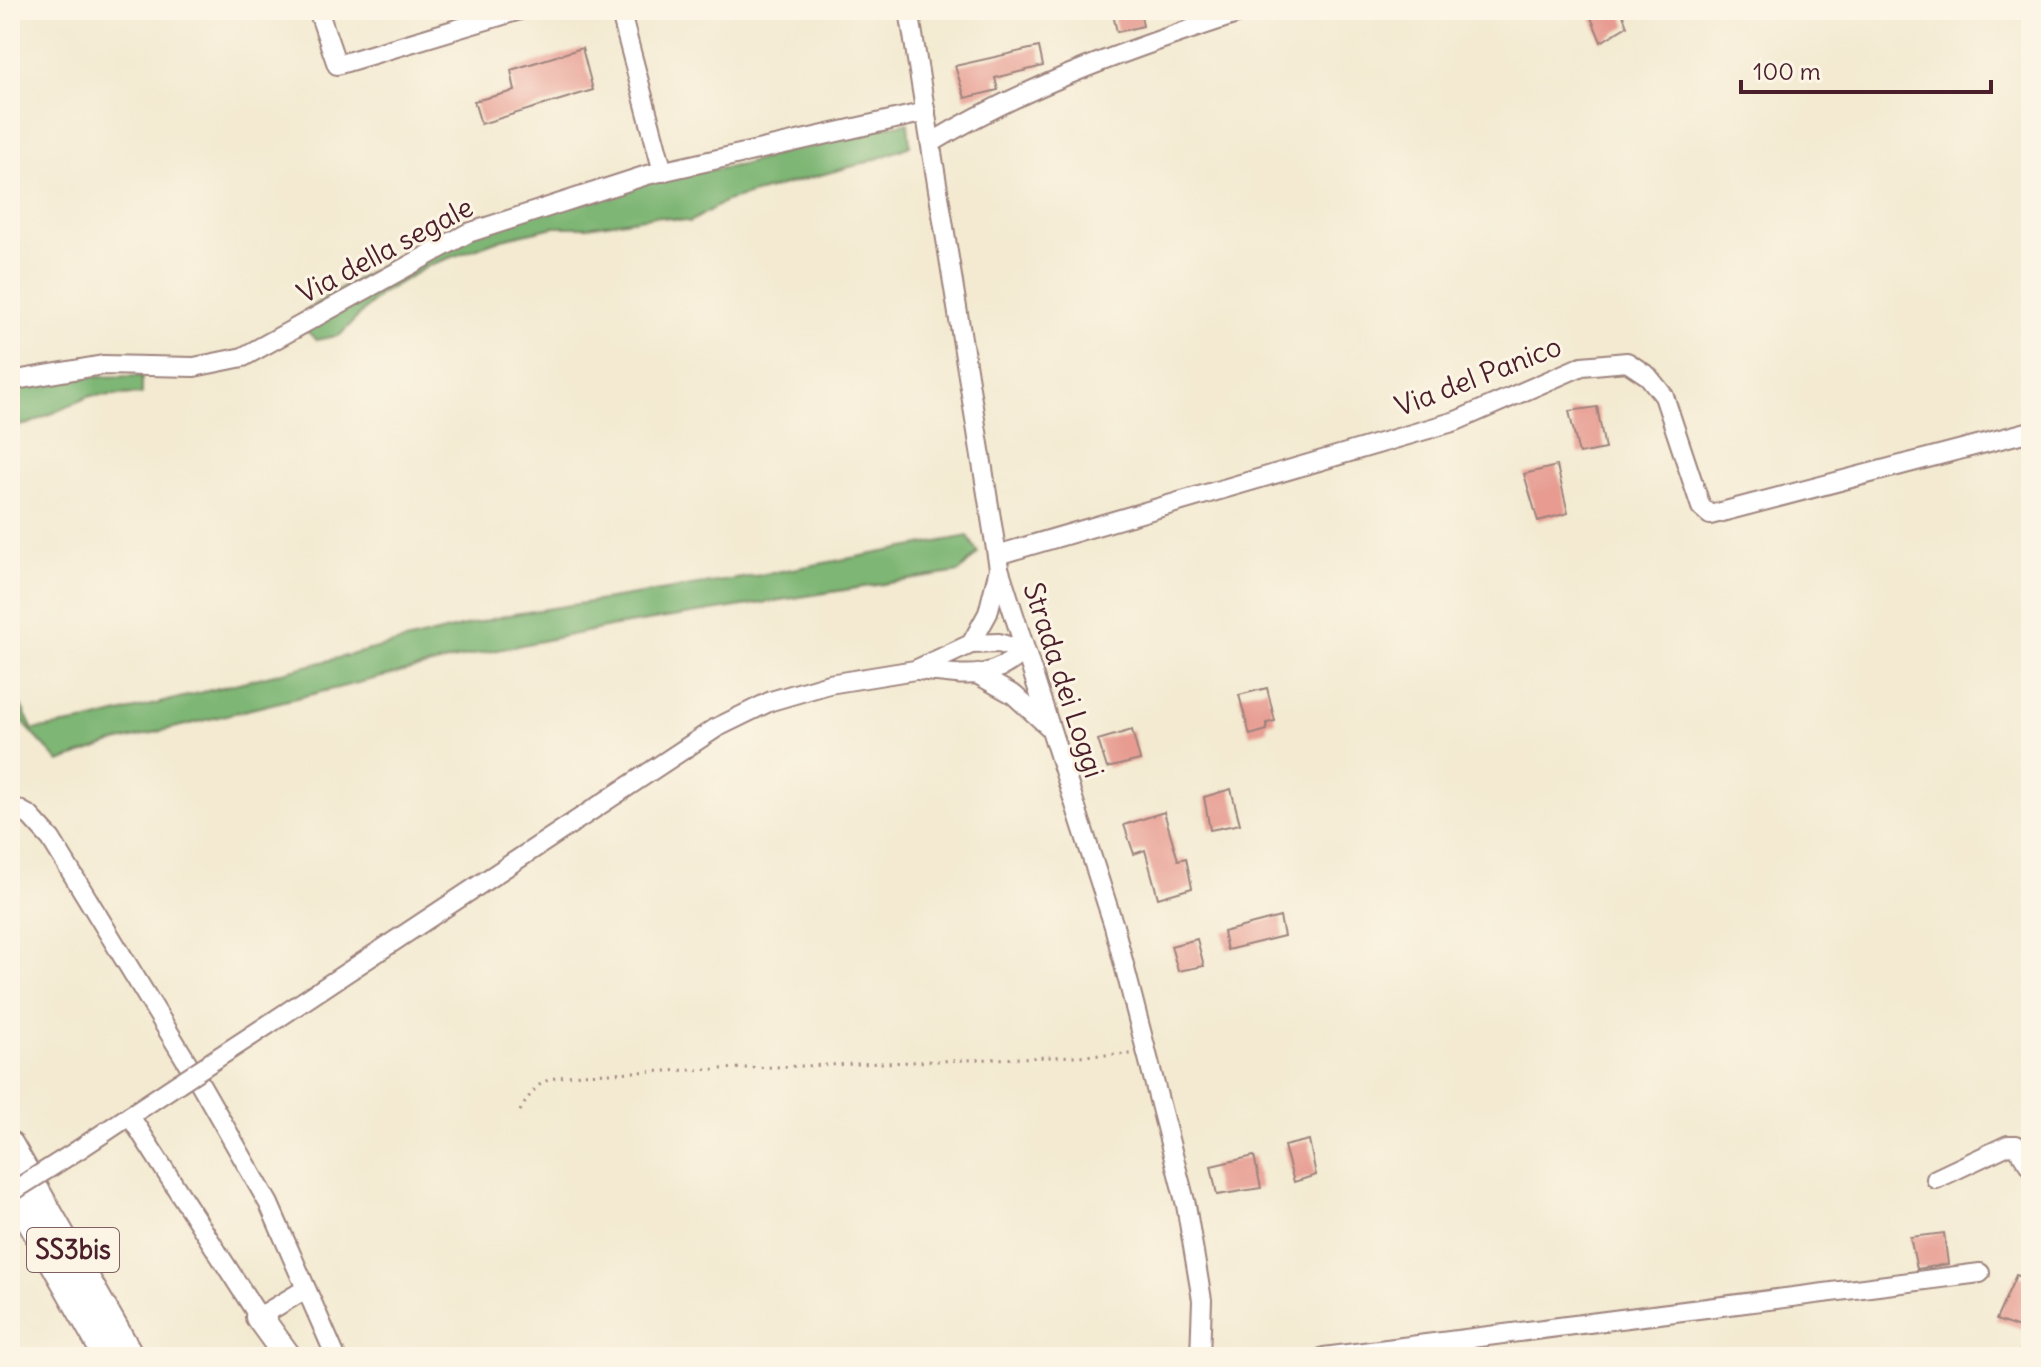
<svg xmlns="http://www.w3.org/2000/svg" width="2041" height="1367" font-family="Delius,sans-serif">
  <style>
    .forest { fill: #7eb674; stroke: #646a50; stroke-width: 2 }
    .building { fill: #e79b91 }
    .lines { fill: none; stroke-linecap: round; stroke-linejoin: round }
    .minor-casing { stroke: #9e847e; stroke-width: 22 }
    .highway-casing { stroke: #9e847e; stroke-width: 30 }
    .path { stroke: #9e847e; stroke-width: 3; stroke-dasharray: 2 6; stroke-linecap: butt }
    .minor { stroke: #fff; stroke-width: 18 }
    .highway { stroke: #fff; stroke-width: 26 }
    .minor-bridge-casing { stroke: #9e847e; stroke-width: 22; stroke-linecap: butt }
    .minor-bridge { stroke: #fff; stroke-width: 18 }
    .labels { text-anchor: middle; stroke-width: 6; stroke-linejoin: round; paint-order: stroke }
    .shield { fill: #fcf5e5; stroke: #7f5f63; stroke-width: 2 }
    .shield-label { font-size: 26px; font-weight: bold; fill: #4a1f2b }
    .street-label { font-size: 28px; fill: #4a1f2b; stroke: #fcf5e5 }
  </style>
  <rect width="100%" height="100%" fill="#fcf5e5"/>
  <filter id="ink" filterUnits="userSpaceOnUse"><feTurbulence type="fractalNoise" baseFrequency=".0125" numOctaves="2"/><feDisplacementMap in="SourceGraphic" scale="16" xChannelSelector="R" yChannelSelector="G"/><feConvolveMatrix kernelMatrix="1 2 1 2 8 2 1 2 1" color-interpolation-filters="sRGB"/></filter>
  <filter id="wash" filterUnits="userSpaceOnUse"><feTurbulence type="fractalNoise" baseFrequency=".006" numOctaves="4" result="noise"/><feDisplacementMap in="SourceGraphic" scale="32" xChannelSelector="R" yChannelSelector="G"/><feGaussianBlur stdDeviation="1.8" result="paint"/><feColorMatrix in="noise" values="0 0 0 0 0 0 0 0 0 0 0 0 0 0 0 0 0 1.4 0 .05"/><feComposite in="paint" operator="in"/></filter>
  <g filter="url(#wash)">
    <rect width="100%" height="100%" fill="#f3ead1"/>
    <g class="forest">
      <polygon points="908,123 910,146 868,162 726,201 690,222 656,216 588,227 554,227 502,239 430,265 379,295 340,335 317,340 296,322 305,311 335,291 422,244 479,220 563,194 742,165 846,132"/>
      <polygon points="142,376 142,394 90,396 29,424 10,427 10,388 88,377"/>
      <path d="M 968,536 L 978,553 L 959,572 L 615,626 L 468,656 L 112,743 L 59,762 C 48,748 14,717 10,703 C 8,697 10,689 10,683 L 33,730 L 88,721 L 508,615 L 755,576 Z"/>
    </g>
    <g id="blocks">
      <g class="building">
        <polygon points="1112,10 1140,10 1143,26 1117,32"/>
        <polygon points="1588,10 1621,10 1627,26 1601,42"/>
        <polygon points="1039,47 1043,66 995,78 998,90 965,98 955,66"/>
        <polygon points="582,48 593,90 481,124 474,101 515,91 511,70"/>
        <polygon points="1597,407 1605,449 1579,454 1569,411"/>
        <polygon points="1557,466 1568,513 1538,521 1524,474"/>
        <polygon points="1267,688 1275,721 1267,723 1267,730 1250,735 1239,695"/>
        <polygon points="1132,730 1140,760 1107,768 1098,740"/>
        <polygon points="1231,789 1240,824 1210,830 1204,797"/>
        <polygon points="1164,812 1178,860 1186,858 1192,888 1158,898 1145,850 1134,854 1124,825"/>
        <polygon points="1280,917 1284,936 1227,950 1223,932"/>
        <polygon points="1197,939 1204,966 1178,971 1171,946"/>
        <polygon points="1309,1140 1316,1175 1294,1182 1284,1146"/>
        <polygon points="1254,1156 1261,1188 1217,1195 1211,1166"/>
        <polygon points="1944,1233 1948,1264 1917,1269 1910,1237"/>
        <polygon points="2016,1275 2031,1280 2028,1331 1996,1320"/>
      </g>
    </g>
  </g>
  <g filter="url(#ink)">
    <use href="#blocks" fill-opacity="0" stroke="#9e847e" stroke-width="2"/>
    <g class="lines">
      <g class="minor-casing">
        <g id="minor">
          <polyline points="318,10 337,65 520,10"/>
          <polyline points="620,10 663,172"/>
          <polyline points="909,10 999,568 1114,926 1186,1205 1202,1300 1200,1357"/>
          <path d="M 931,143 C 1028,84 1141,45 1249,10"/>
          <polyline points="10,381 103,365 194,367 243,357 468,233 647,175 926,112"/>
          <polyline points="997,555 1456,421 1582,366 1627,362 1648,376 1664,396 1701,507 1710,515 2031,431"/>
          <path d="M 917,670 C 962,674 988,684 1024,651 L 999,643 L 971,644"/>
          <polyline points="980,676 1014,695 1048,726"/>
          <polyline points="10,805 30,816 51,839 201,1085 269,1204 336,1357"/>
          <polyline points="251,1036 716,728 771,701 829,684 915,670 971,644 988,613 999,569"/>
          <polyline points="130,1116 259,1317 304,1290"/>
          <polyline points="78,1150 179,1083"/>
          <polyline points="1936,1179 2008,1145 2016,1145 2031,1168"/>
          <polyline points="1324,1357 1980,1273"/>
          <polyline points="2028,1357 2031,1351"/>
        </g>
      </g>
      <g class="highway-casing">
        <g id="highway">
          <polyline points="10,1145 131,1357"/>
          <polyline points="10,1185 107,1357"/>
          <polyline points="259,1317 288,1357"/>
        </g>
      </g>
      <path class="path" d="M 520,1111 C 539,1078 545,1079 581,1074 L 1131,1054"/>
      <use href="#minor" class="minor"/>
      <use href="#highway" class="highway"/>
      <g class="minor-bridge-casing">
        <g id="minor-bridge">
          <polyline points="179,1083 251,1036"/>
          <polyline points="10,1193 78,1150"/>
        </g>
      </g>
      <use href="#minor-bridge" class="minor-bridge"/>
    </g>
  </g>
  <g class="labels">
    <rect class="shield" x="27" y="1228" width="92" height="44" rx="6"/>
    <g class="shield-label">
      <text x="73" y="1259">SS3bis</text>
    </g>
    <g class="street-label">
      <text transform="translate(385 250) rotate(-28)" y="10">Via della segale</text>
      <text transform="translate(1478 376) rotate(-21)" y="10">Via del Panico</text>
      <text transform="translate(1064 680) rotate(72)" y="10">Strada dei Loggi</text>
    </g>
  </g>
  <rect width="2041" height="1367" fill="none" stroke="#fcf5e5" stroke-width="40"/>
  <path d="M1741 80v12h250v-12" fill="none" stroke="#4a1f2b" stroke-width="4"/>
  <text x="1753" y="80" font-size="24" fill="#4a1f2b" stroke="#fcf5e5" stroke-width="6" paint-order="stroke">100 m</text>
</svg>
